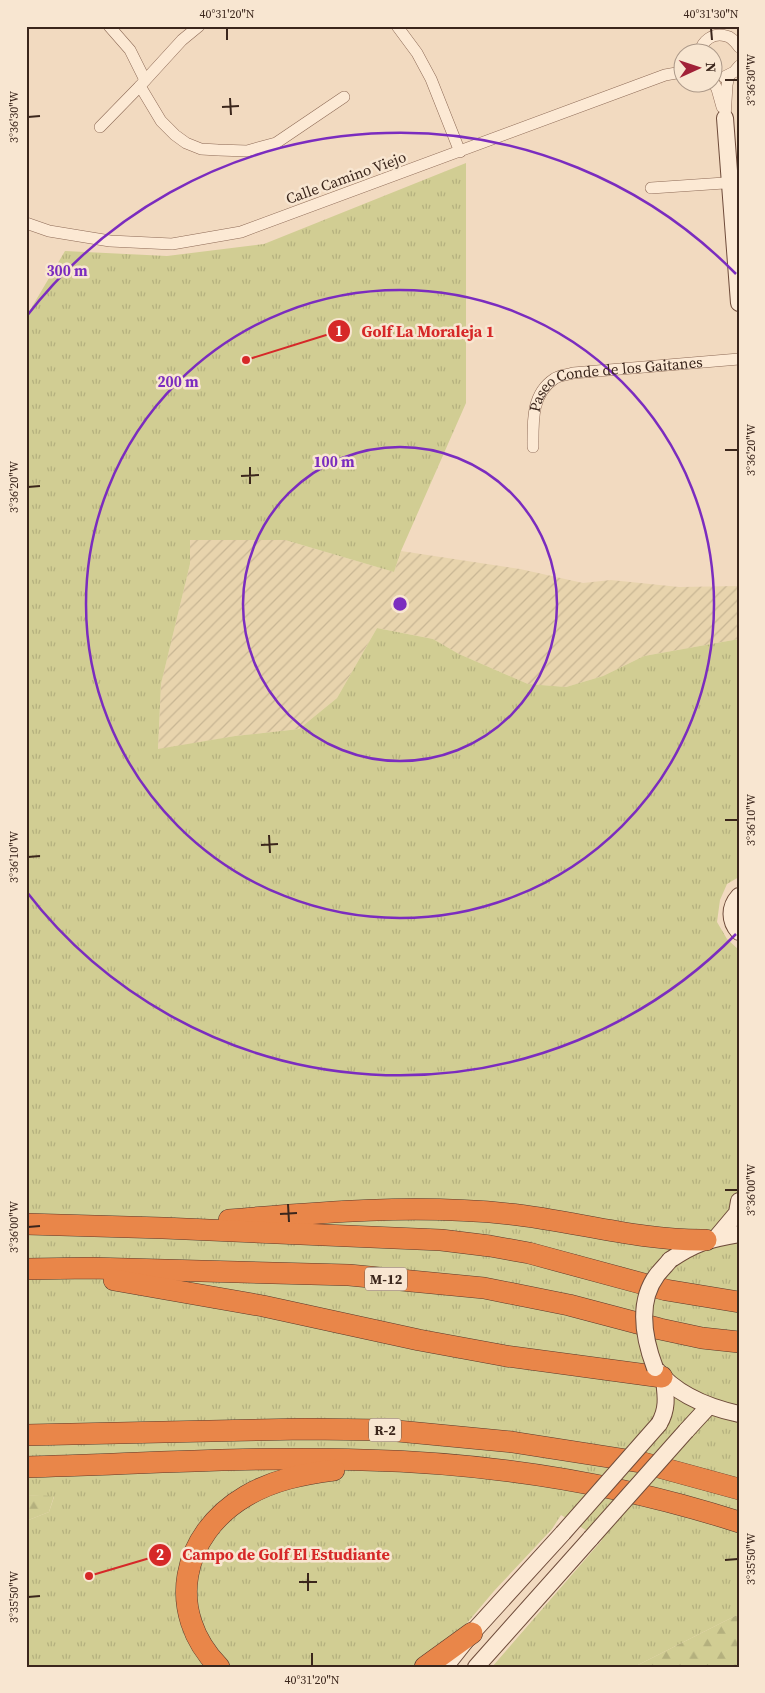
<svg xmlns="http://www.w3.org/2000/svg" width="765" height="1693" font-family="'Source Serif 4',serif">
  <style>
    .farmland { fill: url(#farmland-furrows) }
    .grass { fill: url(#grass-tufts) }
    .forest { fill: url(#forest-firs) }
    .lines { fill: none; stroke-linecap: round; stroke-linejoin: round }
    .street-casing { stroke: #8d6a56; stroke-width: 12 }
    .secondary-casing { stroke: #6e4b3a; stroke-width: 18 }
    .highway-casing { stroke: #5a392b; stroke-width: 22 }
    .street { stroke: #fce9d4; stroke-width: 11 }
    .secondary { stroke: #fce9d4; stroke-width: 16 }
    .highway { stroke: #e98649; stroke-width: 21 }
    .secondary-bridge-casing { stroke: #6e4b3a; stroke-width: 18; stroke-linecap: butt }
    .secondary-bridge { stroke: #fce9d4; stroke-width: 16 }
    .ticks { fill: none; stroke: #3b261c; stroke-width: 2 }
    .ring { fill: none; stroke: #7b2cbf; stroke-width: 2.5 }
    .labels { text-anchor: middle; stroke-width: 5; stroke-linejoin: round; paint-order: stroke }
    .shield { fill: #f8e6d1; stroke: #746052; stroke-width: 1 }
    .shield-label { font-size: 14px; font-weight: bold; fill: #3b261c }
    .street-label { font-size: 15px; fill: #3b261c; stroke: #f8e6d1 }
    .centre { fill: #7b2cbf; stroke: #f8e6d1; stroke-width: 2.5 }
    .ring-label { font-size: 15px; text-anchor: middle; font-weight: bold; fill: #7b2cbf; stroke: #f8e6d1; stroke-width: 5; stroke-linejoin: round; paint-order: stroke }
    .leader { fill: none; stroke: #d62828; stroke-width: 2 }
    .callout-dot { fill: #d62828; stroke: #f8e6d1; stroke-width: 2 }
    .mark-label { font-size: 15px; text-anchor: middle; font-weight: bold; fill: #fff }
    .callout-label { font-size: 16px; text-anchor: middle; font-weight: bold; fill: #d62828; stroke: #f8e6d1; stroke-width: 5; stroke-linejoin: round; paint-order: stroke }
    .neatline { fill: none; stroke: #3b261c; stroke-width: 2 }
    .ticks-label { font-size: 12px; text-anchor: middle; fill: #3b261c }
  </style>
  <defs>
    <pattern id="farmland-furrows" width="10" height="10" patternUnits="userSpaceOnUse" patternTransform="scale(1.25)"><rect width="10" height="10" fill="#e8d4ad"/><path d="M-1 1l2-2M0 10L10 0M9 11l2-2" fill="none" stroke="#c8b694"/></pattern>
    <pattern id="grass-tufts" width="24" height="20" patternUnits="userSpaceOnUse" patternTransform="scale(1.25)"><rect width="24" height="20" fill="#d1cd93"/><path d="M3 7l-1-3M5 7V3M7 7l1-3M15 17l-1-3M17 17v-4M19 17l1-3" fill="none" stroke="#b4b07e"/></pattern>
    <pattern id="forest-firs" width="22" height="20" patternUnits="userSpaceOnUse" patternTransform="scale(1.25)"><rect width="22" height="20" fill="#d1cd93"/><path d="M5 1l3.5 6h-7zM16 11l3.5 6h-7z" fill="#b4b07e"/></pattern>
  </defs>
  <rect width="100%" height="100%" fill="#f2dac0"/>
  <polygon class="farmland" points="190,540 285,540 394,572 401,551 520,569 583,583 611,580 679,587 739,586 739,639 644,656 603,676 566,687 528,684 459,654 433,639 377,628 337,698 299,729 235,736 158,750 161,684 190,564"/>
  <polygon class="grass" points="466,163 466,403 401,551 394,572 285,540 190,540 190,564 161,684 158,749 235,736 299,729 337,698 377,628 433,639 459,654 528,684 566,687 603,676 644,656 739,639 739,877 727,884 720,900 717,922 727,939 739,950 739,1614 634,1667 492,1667 602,1540 561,1515 552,1529 494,1591 430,1667 26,1667 26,1521 49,1512 54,1497 26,1495 26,317 65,251 167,256 264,244"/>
  <g class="forest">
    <polygon points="26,1495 54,1496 49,1512 26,1521"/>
    <polygon points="739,1614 739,1667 634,1667"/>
  </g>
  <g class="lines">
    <g class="street-casing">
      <g id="street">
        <polyline points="109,26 130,50 145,80"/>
        <polyline points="199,26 182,40 140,86 161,121 175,135 186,143 201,149 218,150 247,151 276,143 344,97"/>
        <polyline points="397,26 417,53 431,79 460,152"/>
        <path d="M 700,52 C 702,41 713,32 726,36 C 732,37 735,42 739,47"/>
        <polyline points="724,77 734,72 739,66"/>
        <polyline points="712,79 717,89 722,107"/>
        <polyline points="725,118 727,85 729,75"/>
        <polyline points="100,127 140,86"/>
        <polyline points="651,188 739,182"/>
        <polyline points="26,223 49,231 110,241 172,244 241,232 665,75 682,72"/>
        <path id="s1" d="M 533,447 C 533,423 531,394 554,379 C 559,375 567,375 573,373 L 739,359"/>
      </g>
    </g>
    <g class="secondary-casing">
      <g id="secondary">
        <polyline points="725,118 739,303"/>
        <path d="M 739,896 C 729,907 729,921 739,932"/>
        <polyline points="716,1238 737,1213 739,1201"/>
        <path d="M 670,1260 C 695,1243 709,1239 739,1234"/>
        <path d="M 655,1368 C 675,1394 707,1407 739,1414"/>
        <path d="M 659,1424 C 668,1409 666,1396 664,1380"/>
        <polyline points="686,1431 709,1406"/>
        <polyline points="445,1667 472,1633 563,1533"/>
        <polyline points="476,1667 591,1538"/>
      </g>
    </g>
    <g class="highway-casing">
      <g id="highway">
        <path d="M 229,1220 C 322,1212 416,1204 510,1214 C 575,1221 640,1241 706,1240"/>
        <polyline points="26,1224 163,1228 441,1240 490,1246 529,1253 666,1290 739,1302"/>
        <polyline points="26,1269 91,1268 349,1275 484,1288 569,1305 660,1329 702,1338 739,1342"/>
        <polyline points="114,1280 263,1306 419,1340 506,1356 662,1377"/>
        <polyline points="26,1435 305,1429 387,1430 512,1442 640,1462 739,1489"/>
        <path d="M 26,1467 C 138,1464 251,1456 363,1460 C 490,1463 618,1483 739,1522"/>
        <path d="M 219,1667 C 165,1612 181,1534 246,1496 C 273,1480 303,1474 334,1470"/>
        <polyline points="425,1667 472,1633"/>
      </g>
    </g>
    <use href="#street" class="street"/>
    <use href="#secondary" class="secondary"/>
    <use href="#highway" class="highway"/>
    <g class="secondary-bridge-casing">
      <g id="secondary-bridge">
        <path d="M 655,1368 C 644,1339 637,1302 657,1275 C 661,1270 666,1265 670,1260"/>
        <polyline points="563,1533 659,1424"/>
        <polyline points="591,1538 686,1431"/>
      </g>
    </g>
    <use href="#secondary-bridge" class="secondary-bridge"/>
  </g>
  <path class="ticks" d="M 227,28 L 227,40M 711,28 L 712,40M 725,80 L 738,80M 230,98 L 231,115M 222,107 L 239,106M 28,117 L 40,116M 725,450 L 738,450M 250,467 L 250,484M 241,476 L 259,475M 28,487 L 40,486M 725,820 L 738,820M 269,835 L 270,853M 261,845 L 278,844M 28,857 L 40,856M 725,1190 L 738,1190M 288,1204 L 289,1222M 280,1214 L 297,1213M 28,1227 L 40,1226M 725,1560 L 738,1559M 308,1573 L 308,1591M 299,1582 L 317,1582M 28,1597 L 40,1596M 312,1653 L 312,1666"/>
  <g class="ring">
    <circle cx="400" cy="604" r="157"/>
    <circle cx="400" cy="604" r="314"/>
    <path d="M736 934A471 471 0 0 1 26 891M26 317A471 471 0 0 1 736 274"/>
  </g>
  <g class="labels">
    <g class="shield">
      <rect x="365" y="1267.5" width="42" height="23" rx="4"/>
      <rect x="369" y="1418.5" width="32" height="23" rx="4"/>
    </g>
    <g class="shield-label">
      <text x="386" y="1284">M-12</text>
      <text x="385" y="1435">R-2</text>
    </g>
    <g class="street-label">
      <text transform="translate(346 178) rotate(-20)" y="5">Calle Camino Viejo</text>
      <text dy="5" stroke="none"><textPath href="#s1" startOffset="130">Paseo Conde de los Gaitanes</textPath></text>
    </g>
  </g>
  <circle cx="400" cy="604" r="8" class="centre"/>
  <g class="ring-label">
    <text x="67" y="276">300 m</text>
    <text x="178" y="387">200 m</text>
    <text x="334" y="467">100 m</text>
  </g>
  <path class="leader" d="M246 360L339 331M89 1576L160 1555"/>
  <g class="callout-dot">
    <circle cx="246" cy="360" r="5"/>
    <circle cx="89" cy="1576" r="5"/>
    <circle cx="339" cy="331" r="12"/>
    <circle cx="160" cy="1555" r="12"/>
  </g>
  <g class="mark-label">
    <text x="339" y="336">1</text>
    <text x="160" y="1560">2</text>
  </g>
  <g class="callout-label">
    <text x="428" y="337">Golf La Moraleja 1</text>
    <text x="286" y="1560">Campo de Golf El Estudiante</text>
  </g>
  <rect width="765" height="1693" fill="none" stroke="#f8e6d1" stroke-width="55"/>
  <g transform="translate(698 68) rotate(87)"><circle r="24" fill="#f8e6d1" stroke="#ac9989"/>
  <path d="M0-4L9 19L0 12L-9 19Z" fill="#a12138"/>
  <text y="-8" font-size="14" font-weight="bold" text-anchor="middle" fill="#3b261c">N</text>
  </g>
  <rect x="28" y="28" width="710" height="1638" class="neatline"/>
  <g class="ticks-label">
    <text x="227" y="18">40°31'20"N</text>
    <text x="711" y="18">40°31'30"N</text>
    <text transform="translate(751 80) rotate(-90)" y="4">3°36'30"W</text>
    <text transform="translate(14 117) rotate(-90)" y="4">3°36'30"W</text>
    <text transform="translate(751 450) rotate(-90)" y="4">3°36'20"W</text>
    <text transform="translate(14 487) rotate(-90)" y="4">3°36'20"W</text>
    <text transform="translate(751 820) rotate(-90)" y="4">3°36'10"W</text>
    <text transform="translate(14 857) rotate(-90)" y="4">3°36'10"W</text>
    <text transform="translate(751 1190) rotate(-90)" y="4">3°36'00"W</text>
    <text transform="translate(14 1227) rotate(-90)" y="4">3°36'00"W</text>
    <text transform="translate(751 1559) rotate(-90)" y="4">3°35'50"W</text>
    <text transform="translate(14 1597) rotate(-90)" y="4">3°35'50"W</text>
    <text x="312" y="1684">40°31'20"N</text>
  </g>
</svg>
